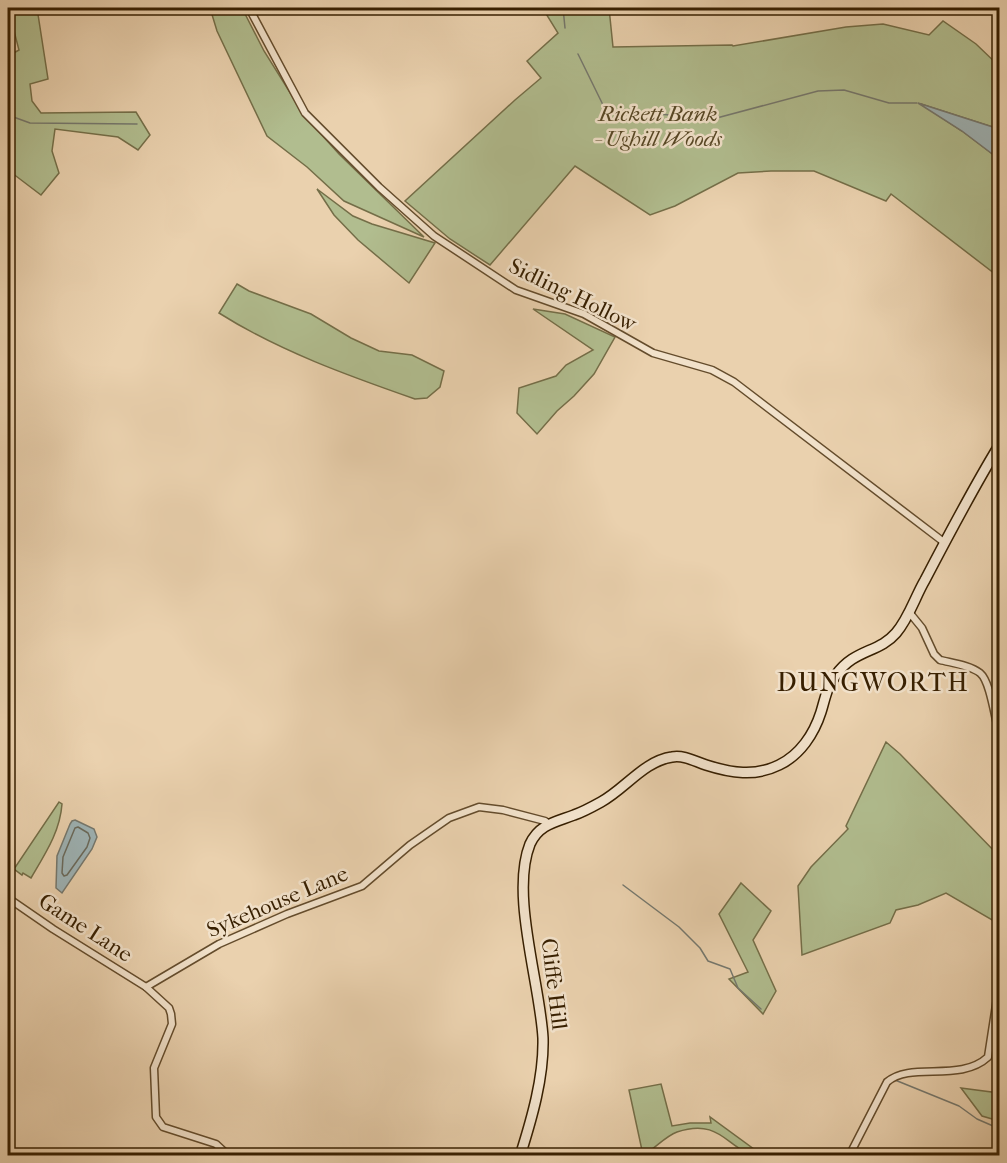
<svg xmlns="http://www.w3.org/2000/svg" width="1007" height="1163" font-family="'IM FELL French Canon',serif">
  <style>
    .green { fill: #b1bd8f; stroke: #746e48; stroke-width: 1.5 }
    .water { fill: #9eb4b7; stroke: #75786e; stroke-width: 1.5 }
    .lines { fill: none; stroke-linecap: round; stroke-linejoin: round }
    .shore { stroke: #6a6a5c; stroke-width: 1.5 }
    .stream { stroke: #75786e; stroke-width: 1.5 }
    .minor-casing { stroke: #644c2c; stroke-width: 9 }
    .secondary-casing { stroke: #371f00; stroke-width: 12 }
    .minor { stroke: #f1e1ca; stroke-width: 6 }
    .secondary { stroke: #f1e1ca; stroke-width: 9 }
    .labels { text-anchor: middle; stroke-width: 5; stroke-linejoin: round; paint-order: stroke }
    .park-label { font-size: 22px; font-style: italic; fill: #564624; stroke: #f1e1ca }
    .street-label { font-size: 22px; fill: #371f00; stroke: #f1e1ca }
    .quarter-label { font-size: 26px; letter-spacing: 1.5px; fill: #371f00; stroke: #f1e1ca }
  </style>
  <rect width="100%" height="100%" fill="#ead1ae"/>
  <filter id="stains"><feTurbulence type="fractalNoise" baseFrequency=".00333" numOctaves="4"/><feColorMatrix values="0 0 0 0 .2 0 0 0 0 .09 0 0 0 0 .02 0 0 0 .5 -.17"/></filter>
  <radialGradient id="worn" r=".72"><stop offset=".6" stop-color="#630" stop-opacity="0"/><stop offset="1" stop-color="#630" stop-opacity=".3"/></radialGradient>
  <g class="green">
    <polygon points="8,8 37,8 48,79 30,84 32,101 41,113 136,112 150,135 138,150 118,137 55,129 52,151 59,173 41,195 8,170 8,56 19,50"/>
    <polygon points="210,8 242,8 264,51 304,115 339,154 424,237 344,201 307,167 267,136 217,31"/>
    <polygon points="540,8 609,8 613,47 732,45 733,46 846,27 883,24 929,35 943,21 976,44 999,66 999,129 921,104 962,131 999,159 999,277 891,194 886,201 814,171 771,171 738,173 675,206 650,215 575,166 490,265 450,239 405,201 515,100 541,78 527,61 558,33 545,12"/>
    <polygon points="317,189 353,216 372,224 435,243 409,283 358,240 334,215"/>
    <path d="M 237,284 L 249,291 L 311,314 L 351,338 L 379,351 L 412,355 L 444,371 L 440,387 L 427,398 L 415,399 C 349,376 279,351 219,313 Z"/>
    <polygon points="533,309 565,314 615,337 594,374 574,396 557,411 537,434 517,413 519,388 556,376 566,365 593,350"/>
    <polygon points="886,742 900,754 999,856 999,924 946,893 918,905 896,910 890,923 802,955 798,886 811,867 848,829 846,826"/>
    <path d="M 59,802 L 62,804 C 60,832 45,854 31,878 L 23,873 L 22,875 L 14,869 Z"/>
    <polygon points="741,883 771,911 753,940 776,991 763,1014 729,979 748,972 719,914"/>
    <path d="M 661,1084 L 672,1126 L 690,1123 L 711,1123 L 710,1117 L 762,1155 C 728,1156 725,1116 677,1132 C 664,1137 655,1149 643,1155 L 629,1090 Z"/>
    <polygon points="961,1088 999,1093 999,1121 982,1116"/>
  </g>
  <g class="water">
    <polygon points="918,103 999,129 999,159 962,131"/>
    <polygon points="75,820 94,829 97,837 92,849 62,893 56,888 57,856 70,824 72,821"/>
  </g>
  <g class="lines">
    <polygon class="shore" points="78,827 88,833 90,838 87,847 67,875 64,876 62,873 63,857 75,828"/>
    <g class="stream">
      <polyline points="563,8 565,28"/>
      <polyline points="578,54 605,109 713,119 818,91 844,90 889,103 917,103"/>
      <polyline points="8,115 30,123 137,124"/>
      <polyline points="623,885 679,927 700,948 708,961 730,969 738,988 761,1009"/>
      <polyline points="895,1080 959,1106 977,1119 1000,1129"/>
    </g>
    <g class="minor-casing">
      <g id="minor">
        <polyline points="249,8 305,113 379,187 434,236 516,290 584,314 653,353 712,370 734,382 945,543"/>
        <path d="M 909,612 L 922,628 L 934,654 L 940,660 C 952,663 970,665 980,673 C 991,682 995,722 1000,736"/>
        <polyline points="8,898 53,929 146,987 169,1008 171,1014 172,1024 154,1068 156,1117 163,1127 216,1144 229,1156"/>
        <polyline points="146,987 219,944 287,914 362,886 410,845 449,818 479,807 503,810 545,821 549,824"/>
        <path d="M 849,1156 L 887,1082 C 911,1061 960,1083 988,1057 L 1000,979"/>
      </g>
    </g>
    <g class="secondary-casing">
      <path id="secondary" d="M 520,1156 C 532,1118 544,1077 543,1038 C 540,983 510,894 530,844 C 539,824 556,822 574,815 C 583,812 592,807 601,802 C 625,789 644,761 672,757 C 684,755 694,761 706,765 C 731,773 755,777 779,765 C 800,755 814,734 821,712 C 825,699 827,686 836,675 C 854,649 879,653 896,633 C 909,618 915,597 925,580 C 949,534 973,488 1000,444"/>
    </g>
    <use href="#minor" class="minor"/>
    <use href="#secondary" class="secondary"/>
  </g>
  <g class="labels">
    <g class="park-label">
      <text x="658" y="121">Rickett Bank<tspan x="658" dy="25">- Ughill Woods</tspan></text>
    </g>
    <g class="street-label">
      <text transform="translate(573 294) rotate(26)" y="8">Sidling Hollow</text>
      <text transform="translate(277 901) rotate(-23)" y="8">Sykehouse Lane</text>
      <text transform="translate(86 927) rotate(33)" y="8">Game Lane</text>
      <text transform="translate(555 984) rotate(83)" y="8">Cliffe Hill</text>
    </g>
    <g class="quarter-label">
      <text x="873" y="691">DUNGWORTH</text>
    </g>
  </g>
  <rect width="1007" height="1163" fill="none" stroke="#ead1ae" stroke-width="30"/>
  <rect x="9" y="9" width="989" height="1145" fill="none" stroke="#371f00" stroke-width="3"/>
  <rect x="15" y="15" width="977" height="1133" fill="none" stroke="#371f00" stroke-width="1.5"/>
  <rect width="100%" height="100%" filter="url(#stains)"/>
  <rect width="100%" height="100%" fill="url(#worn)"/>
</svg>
